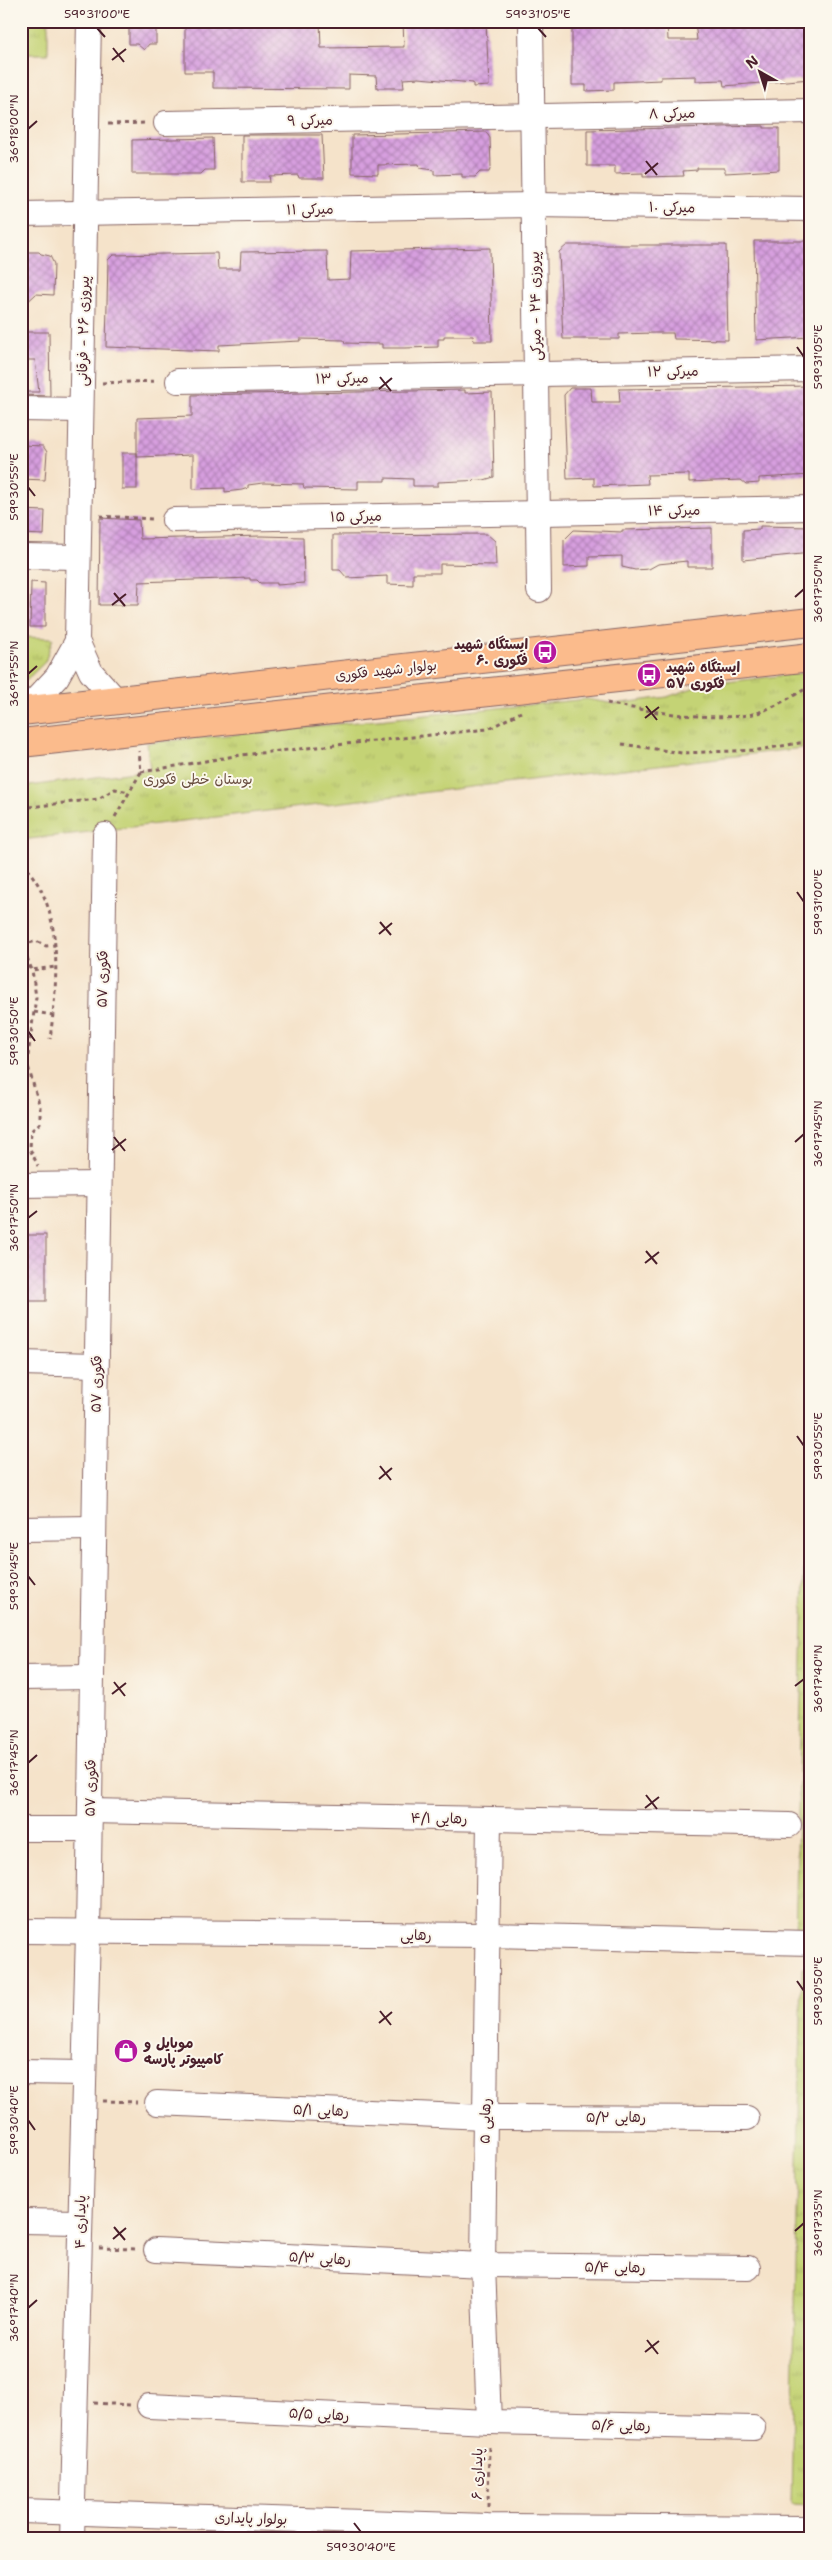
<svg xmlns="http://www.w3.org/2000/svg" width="832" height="2560" font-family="'Shantell Sans','Playpen Sans Arabic',sans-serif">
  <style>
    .grass { fill: url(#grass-tufts); stroke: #877950 }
    .building { fill: url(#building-cross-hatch) }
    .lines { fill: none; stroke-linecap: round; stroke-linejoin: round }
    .minor-casing { stroke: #866463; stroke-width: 26 }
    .major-casing { stroke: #866463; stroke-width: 30 }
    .path { stroke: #866463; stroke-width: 3; stroke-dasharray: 4 4; stroke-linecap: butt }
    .minor { stroke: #fff; stroke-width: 24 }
    .major { stroke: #fbbb8c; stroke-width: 28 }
    .ticks { fill: none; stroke: #4a1f2b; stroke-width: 2 }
    .labels { text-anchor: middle; stroke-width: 4; stroke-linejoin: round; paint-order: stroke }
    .street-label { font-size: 14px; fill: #4a1f2b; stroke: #fbf7ec }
    .poi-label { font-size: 14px; font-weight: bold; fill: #4a1f2b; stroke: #fbf7ec; text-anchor: start }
    .park-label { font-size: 14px; fill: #684c3e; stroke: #fbf7ec }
    .neatline { fill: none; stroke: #4a1f2b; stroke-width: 2 }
    .ticks-label { font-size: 12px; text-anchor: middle; fill: #4a1f2b }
  </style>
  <defs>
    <pattern id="grass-tufts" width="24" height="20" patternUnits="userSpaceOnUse" patternTransform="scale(1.25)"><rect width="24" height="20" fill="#c4d375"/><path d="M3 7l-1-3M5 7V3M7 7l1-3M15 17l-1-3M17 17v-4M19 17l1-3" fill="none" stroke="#aab565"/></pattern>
    <pattern id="building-cross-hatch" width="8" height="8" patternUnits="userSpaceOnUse" patternTransform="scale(1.25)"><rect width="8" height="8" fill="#d79fdf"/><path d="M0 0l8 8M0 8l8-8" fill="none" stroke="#b081b5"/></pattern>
  </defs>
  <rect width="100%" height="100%" fill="#fbf7ec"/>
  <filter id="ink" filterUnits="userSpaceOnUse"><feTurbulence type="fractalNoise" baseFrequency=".02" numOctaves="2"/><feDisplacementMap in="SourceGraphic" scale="10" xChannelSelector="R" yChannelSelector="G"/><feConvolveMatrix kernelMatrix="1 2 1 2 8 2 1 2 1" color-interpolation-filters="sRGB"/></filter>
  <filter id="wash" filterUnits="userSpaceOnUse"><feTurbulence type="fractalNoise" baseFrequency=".0096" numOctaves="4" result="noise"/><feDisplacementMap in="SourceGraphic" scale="20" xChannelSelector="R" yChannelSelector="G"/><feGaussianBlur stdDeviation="1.12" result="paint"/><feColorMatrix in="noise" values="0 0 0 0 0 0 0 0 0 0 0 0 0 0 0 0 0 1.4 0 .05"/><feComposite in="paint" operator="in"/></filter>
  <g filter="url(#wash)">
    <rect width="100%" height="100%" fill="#f5e3ca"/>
    <g class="grass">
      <rect x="21" y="21" width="27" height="33"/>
      <polygon points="21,637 53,638 45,662 21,685"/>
      <polygon points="811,672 811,747 21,840 21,787 150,770 147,743 587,699 615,704 667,697 701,685"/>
      <polygon points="811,1295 811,1937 795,1937"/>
      <polygon points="802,1968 811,1968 811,2506 791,2505"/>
    </g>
    <g id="blocks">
      <g class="building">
        <polygon points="129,21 156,21 156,44 149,44 144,50 137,44 129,44"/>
        <polygon points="185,21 320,21 321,48 404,47 403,21 486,21 489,86 473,87 473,83 419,78 403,79 404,88 377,88 376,76 349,75 349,89 213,88 213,72 185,72"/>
        <polygon points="572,21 667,21 668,40 697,40 695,21 804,21 804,38 811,38 811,79 724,86 723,80 696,81 696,76 661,77 661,80 614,82 614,90 586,91 586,85 572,85"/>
        <polygon points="764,126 764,128 779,128 779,170 725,173 725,168 697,168 697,170 683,171 684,176 643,177 643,173 615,174 615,166 587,166 587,130"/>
        <polygon points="486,132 490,138 491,167 489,172 480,172 475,177 462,177 462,174 434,175 434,170 420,168 419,164 378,165 378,174 352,173 352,135"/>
        <polygon points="242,135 322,135 324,178 299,178 298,175 269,176 270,182 242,182"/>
        <polygon points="213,138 214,170 205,170 201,174 132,174 132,140"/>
        <polygon points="754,241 811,241 811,337 756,340"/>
        <polygon points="567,245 726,245 728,340 674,339 673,333 655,333 619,334 619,339 563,339 559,252"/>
        <polygon points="490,248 492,341 474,341 473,336 444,336 444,339 438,339 438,347 405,348 382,348 382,344 345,343 344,340 300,339 300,341 219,345 219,351 106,347 108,260 113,255 217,253 218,269 240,269 241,252 327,251 328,280 350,279 351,251"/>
        <polygon points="26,252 39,252 41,254 50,256 54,264 53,295 36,294 23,306 21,254"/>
        <polygon points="21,332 49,332 50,396 22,395 22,392 39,392 35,360 22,360"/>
        <polygon points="811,386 811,475 759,478 759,483 746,484 741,480 689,482 689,474 647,475 648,484 594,486 594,478 567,479 564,395 570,388 591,388 592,402 620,402 619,389"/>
        <polygon points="465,390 465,393 492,392 494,477 484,480 438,482 438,486 413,486 413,479 385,478 385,481 358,481 358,489 304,488 303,484 263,483 248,485 248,488 242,490 225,492 225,488 193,489 193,455 137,457 137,418 192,416 192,395"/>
        <polygon points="21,445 43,446 47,452 45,480 21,479"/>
        <rect x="122" y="453" width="15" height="36"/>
        <polygon points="21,510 45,511 44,535 21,534"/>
        <polygon points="100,518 139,520 140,539 261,536 303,537 304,583 277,585 277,583 260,583 257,580 250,580 250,578 139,582 138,605 99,605"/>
        <polygon points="760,526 811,527 811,553 743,560 743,530 760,529"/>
        <polygon points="712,528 712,567 687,567 687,561 658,564 649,569 635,570 622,567 622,556 589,557 589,566 564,567 564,540 574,530 622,532 622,530"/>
        <polygon points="487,534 495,541 496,565 440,564 440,573 413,573 413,585 387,584 387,576 347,578 340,570 333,570 333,535"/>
        <polygon points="31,582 45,583 45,627 30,627"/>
        <rect x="21" y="1235" width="25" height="66"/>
      </g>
    </g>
  </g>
  <g filter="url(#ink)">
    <use href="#blocks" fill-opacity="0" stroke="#866463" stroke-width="1"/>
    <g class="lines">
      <g class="minor-casing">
        <g id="minor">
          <polyline points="89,21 77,641 91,672 116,700"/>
          <polyline points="531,21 539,590"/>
          <polyline points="166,123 811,111"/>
          <polyline points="21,214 534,205 811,209"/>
          <polyline points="178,381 811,369"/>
          <polyline points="21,409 81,410"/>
          <polyline points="174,520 811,508"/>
          <polyline points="21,556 78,557"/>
          <polyline points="25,711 57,677 77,641"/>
          <polyline points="21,1185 99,1184"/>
          <polyline points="21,1363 96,1365"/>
          <polyline points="21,1529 94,1528"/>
          <polyline points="21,1678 92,1677"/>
          <polyline points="90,1811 789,1825"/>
          <polyline points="489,1819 483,2265 489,2422"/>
          <polyline points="21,1829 89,1829"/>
          <polyline points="21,1931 487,1935 811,1943"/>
          <polyline points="21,2072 84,2073"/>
          <polyline points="157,2103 485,2117 747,2118"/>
          <polyline points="21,2221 80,2222"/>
          <polyline points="156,2250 483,2265 748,2268"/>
          <polyline points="149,2406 489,2422 753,2428"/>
          <polyline points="21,2511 488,2526 811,2528"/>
          <polyline points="72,2539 88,1933 105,835"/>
        </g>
      </g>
      <g class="major-casing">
        <g id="major">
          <polyline points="21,711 811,622"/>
          <polyline points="21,743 811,657"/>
        </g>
      </g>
      <g class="path">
        <polyline points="108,124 147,123"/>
        <polyline points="102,383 158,381"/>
        <polyline points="100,516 154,519"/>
        <path d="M 607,703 C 642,711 727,724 760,712 C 777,706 794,695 811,686"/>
        <polyline points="622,744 682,753 758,750 811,741"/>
        <polyline points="141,772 241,755 488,729 521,712"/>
        <polyline points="21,808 98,799 115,789 129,792"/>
        <polyline points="115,817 141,772 139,751"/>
        <path d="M 21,863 C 66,904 57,985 50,1039"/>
        <polyline points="21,943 32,970 36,997 27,1063 40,1107 40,1123 31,1131 30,1149 38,1166"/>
        <polyline points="22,945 36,941 46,946 55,945"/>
        <polyline points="21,961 32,970 55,967"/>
        <polyline points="34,1012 53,1015"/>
        <polyline points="103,2101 137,2102"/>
        <polyline points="99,2248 136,2249"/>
        <polyline points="94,2403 130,2405"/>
        <polyline points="488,2507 489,2443"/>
      </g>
      <use href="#minor" class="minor"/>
      <use href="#major" class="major"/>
    </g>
  </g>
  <path class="ticks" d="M 97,28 L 105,37M 538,28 L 546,37M 113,48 L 124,62M 112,60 L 126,49M 28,129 L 37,121M 646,161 L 657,175M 645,174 L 658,163M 797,347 L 804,357M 380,377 L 391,391M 379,389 L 392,378M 28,487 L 35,496M 114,593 L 125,606M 795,597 L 804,589M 112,605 L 126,594M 28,674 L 37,666M 646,706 L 657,720M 645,718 L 659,707M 797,892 L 804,902M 380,922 L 391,935M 379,934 L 392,923M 28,1031 L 35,1041M 114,1137 L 125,1151M 795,1142 L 804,1134M 112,1150 L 126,1139M 28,1218 L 37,1211M 646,1251 L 657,1264M 645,1263 L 659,1252M 797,1436 L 804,1446M 380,1466 L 391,1480M 379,1479 L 392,1468M 28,1576 L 35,1585M 114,1682 L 125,1696M 795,1686 L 804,1679M 112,1694 L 126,1683M 28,1763 L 37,1755M 646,1795 L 657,1809M 645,1808 L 659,1797M 797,1981 L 804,1991M 380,2011 L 391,2025M 379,2023 L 392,2012M 28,2120 L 35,2130M 114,2227 L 125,2240M 795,2231 L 804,2223M 113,2239 L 126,2228M 28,2308 L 37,2300M 647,2340 L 658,2354M 645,2352 L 659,2341M 354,2523 L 361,2532"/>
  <defs>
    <g id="bus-disc" transform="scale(1.25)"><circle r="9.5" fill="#b5179e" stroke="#fbf7ec"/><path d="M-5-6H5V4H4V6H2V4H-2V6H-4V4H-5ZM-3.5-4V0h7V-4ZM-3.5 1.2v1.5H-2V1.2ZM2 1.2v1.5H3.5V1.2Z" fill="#fff"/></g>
    <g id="shop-disc" transform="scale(1.25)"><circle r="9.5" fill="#b5179e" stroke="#fbf7ec"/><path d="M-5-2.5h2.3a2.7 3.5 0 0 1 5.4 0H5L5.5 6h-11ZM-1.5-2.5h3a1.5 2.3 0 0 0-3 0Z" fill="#fff"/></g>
  </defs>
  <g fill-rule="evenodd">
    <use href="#bus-disc" x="545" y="652"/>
    <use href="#bus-disc" x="649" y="675"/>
    <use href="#shop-disc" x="126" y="2051"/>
  </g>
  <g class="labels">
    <g class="street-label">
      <text transform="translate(672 113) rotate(-1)" y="5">میرکی ۸</text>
      <text transform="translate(310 120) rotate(-1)" y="5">میرکی ۹</text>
      <text transform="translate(672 207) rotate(1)" y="5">میرکی ۱۰</text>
      <text transform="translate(310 209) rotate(-1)" y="5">میرکی ۱۱</text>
      <text transform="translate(535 306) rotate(-91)" y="5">پیروزی ۲۴ - میرکی</text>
      <text transform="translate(83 331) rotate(-89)" y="5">پیروزی ۲۶ - فرقانی</text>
      <text transform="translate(673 371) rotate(-1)" y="5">میرکی ۱۲</text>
      <text transform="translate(342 378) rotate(-1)" y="5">میرکی ۱۳</text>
      <text transform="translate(674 510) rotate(-1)" y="5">میرکی ۱۴</text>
      <text transform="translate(356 516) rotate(-1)" y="5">میرکی ۱۵</text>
      <text transform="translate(386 670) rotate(-6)" y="5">بولوار شهید فکوری</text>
      <text transform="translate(102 979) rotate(-89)" y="5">فکوری ۵۷</text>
      <text transform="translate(96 1384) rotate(-89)" y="5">فکوری ۵۷</text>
      <text transform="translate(90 1788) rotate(-89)" y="5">فکوری ۵۷</text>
      <text transform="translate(439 1818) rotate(1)" y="5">رهایی ۴/۱</text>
      <text x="416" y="1940">رهایی</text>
      <text transform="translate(321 2110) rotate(2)" y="5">رهایی ۵/۱</text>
      <text x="616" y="2122">رهایی ۵/۲</text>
      <text transform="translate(485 2121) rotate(-89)" y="5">رهایی ۵</text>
      <text transform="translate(80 2222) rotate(-89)" y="5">پایداری ۴</text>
      <text transform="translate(320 2258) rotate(3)" y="5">رهایی ۵/۳</text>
      <text transform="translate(615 2267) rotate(1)" y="5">رهایی ۵/۴</text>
      <text transform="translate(319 2414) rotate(3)" y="5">رهایی ۵/۵</text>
      <text transform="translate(621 2425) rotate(1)" y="5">رهایی ۵/۶</text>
      <text transform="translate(477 2474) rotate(-89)" y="5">پایداری ۶</text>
      <text transform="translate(251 2518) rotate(2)" y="5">بولوار پایداری</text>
    </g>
    <g class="poi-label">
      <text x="528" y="649" text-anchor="end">ایستگاه شهید<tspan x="528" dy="16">فکوری ۶۰</tspan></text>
      <text x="666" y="672">ایستگاه شهید<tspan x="666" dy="16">فکوری ۵۷</tspan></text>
      <text x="144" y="2048">موبایل و<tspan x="144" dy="16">کامپیوتر پارسه</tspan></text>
    </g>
    <g class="park-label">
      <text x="198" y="784">بوستان خطی فکوری</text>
    </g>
  </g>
  <rect width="832" height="2560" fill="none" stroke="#fbf7ec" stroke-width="55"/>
  <g transform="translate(760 72) rotate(321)" stroke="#fbf7ec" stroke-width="4" paint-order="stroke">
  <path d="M0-4L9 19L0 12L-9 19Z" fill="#4a1f2b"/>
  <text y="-8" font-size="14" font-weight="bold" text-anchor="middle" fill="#4a1f2b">N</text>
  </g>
  <rect x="28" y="28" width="776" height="2504" class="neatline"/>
  <g class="ticks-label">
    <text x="97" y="18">59°31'00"E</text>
    <text x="538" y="18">59°31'05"E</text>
    <text transform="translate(14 129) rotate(-90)" y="4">36°18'00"N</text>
    <text transform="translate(818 357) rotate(-90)" y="4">59°31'05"E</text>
    <text transform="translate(14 487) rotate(-90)" y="4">59°30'55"E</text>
    <text transform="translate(818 589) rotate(-90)" y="4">36°17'50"N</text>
    <text transform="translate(14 674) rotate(-90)" y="4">36°17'55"N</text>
    <text transform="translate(818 902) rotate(-90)" y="4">59°31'00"E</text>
    <text transform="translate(14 1031) rotate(-90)" y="4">59°30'50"E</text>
    <text transform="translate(818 1134) rotate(-90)" y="4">36°17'45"N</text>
    <text transform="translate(14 1218) rotate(-90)" y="4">36°17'50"N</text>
    <text transform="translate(818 1446) rotate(-90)" y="4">59°30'55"E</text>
    <text transform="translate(14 1576) rotate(-90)" y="4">59°30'45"E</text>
    <text transform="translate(818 1679) rotate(-90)" y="4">36°17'40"N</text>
    <text transform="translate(14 1763) rotate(-90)" y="4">36°17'45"N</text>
    <text transform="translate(818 1991) rotate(-90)" y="4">59°30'50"E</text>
    <text transform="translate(14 2120) rotate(-90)" y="4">59°30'40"E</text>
    <text transform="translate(818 2223) rotate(-90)" y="4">36°17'35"N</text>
    <text transform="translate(14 2308) rotate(-90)" y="4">36°17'40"N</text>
    <text x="361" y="2551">59°30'40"E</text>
  </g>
</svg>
